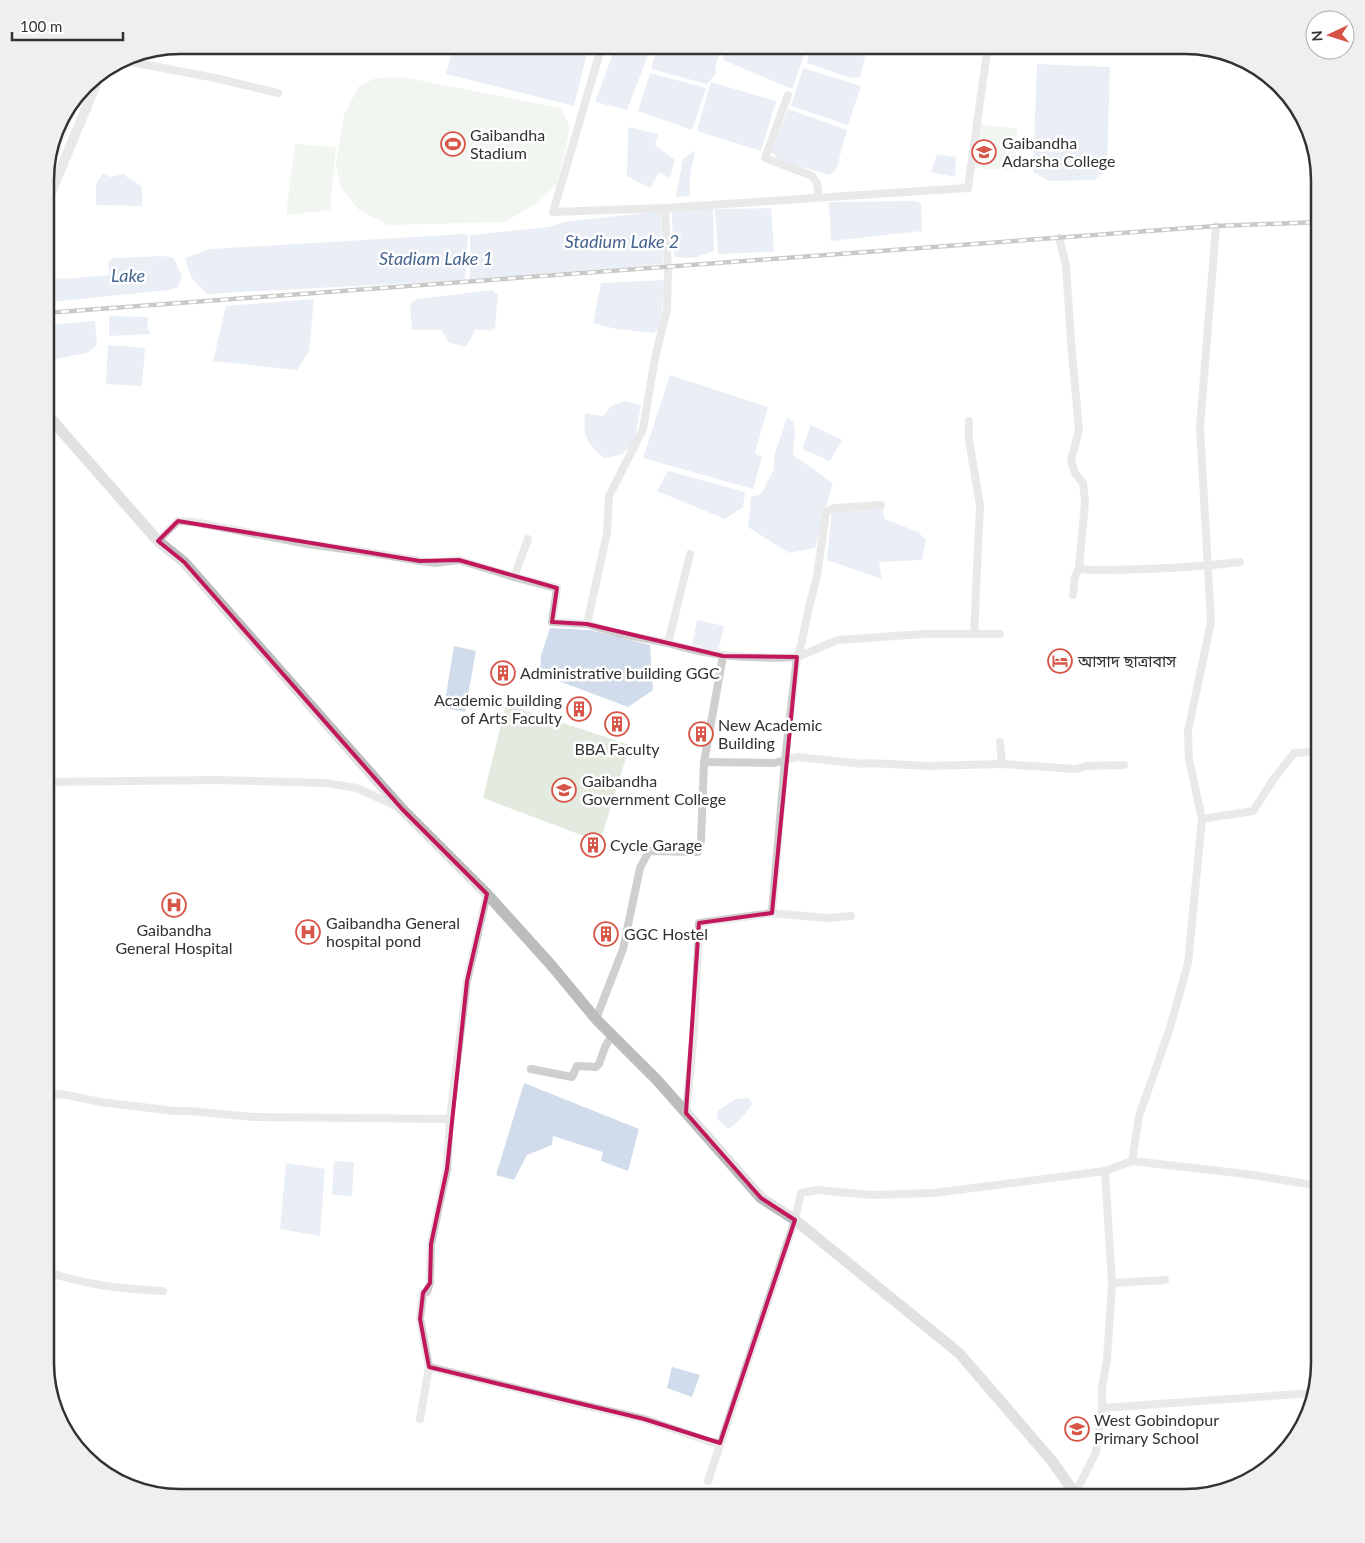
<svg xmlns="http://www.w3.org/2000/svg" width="1365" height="1543" font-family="Lato,'Noto Sans Bengali',sans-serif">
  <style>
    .green { fill: #e3eadf }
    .water { fill: #d0dceb }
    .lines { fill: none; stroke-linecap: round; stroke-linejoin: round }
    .minor { stroke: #cfcfcf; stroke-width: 8 }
    .tertiary { stroke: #cfcfcf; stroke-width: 10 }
    .secondary { stroke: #bcbcbc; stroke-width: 11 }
    .rail-casing { stroke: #878787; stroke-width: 4.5 }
    .rail { stroke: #fff; stroke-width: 2.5; stroke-dasharray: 8; stroke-linecap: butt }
    .marked { fill: none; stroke: #c2185b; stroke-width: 4; stroke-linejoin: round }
    .labels { text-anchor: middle; stroke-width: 5; stroke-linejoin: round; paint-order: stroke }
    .poi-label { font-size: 16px; fill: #323232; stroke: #fff; text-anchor: start }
    .water-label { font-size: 18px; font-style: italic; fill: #46658e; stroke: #fff }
    .rim { fill: none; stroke: #323232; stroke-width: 2.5 }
  </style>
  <rect width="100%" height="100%" fill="#fff"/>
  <g class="green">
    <polygon points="402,77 561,108 570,128 563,160 556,185 534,205 505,222 388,225 359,210 341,187 336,164 344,115 359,86 376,78"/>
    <polygon points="88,82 46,184 45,184 45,170 59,120"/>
    <polygon points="978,124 1017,129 1015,170 973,168"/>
    <polygon points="295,144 336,147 330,210 286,215"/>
    <polygon points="506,704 630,745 600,842 483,798"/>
  </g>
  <g class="water">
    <polygon points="454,45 589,45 574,106 446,74"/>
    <polygon points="616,45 652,45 627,110 595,102"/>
    <polygon points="658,45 722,45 715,68 716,74 707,84 651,69"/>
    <polygon points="725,45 808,45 792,89 723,60"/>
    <polygon points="810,45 865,45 867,48 860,77 851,78 807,63"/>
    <polygon points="1037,64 1110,67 1107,168 1094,180 1049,181 1033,172"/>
    <polygon points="803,68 861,86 848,125 791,106"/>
    <polygon points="650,73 706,88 692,130 638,111"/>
    <polygon points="711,82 776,101 761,151 697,131"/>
    <polygon points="788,109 847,130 837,167 830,175 780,161 771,152"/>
    <polygon points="628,127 658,134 655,145 675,160 670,178 659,172 650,188 627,176"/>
    <polygon points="695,150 690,178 690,196 676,197 683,159"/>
    <polygon points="937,154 956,157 955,177 931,172"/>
    <polygon points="103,173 110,177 124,174 128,178 142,186 142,206 96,205 96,184"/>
    <polygon points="916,201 921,203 922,231 831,241 829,202"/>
    <path d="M 671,207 L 713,207 L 714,251 C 700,256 689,261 674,256 Z"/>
    <polygon points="771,208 774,252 718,254 715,209"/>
    <polygon points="661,211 663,264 470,280 470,235 549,227 564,222"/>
    <polygon points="465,234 468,235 465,280 207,294 191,277 185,258 210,249"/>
    <polygon points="163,256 174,258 182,277 178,287 169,290 51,302 45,301 45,276 62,279 109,275 108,263 113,258"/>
    <polygon points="665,280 660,328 653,333 616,329 593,323 601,283"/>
    <polygon points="492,290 498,295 495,328 490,331 476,329 466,347 448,342 442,330 412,330 410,304 417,299"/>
    <polygon points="314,299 309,351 297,370 213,361 226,306"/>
    <polygon points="109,316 149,317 147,326 150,334 109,336"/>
    <polygon points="95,321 97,345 87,353 45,361 45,325"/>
    <polygon points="108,345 145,348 142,386 106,384"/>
    <polygon points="670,375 768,407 755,453 762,457 753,489 643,458"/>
    <path d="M 625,401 L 641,405 L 634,443 L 621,455 L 604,458 C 586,442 583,437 585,413 L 603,416 L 611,406 Z"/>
    <polygon points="787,418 793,421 795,432 793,455 833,483 815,548 789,553 748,527 751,497 761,494 774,469 774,456"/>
    <polygon points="811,425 842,440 830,461 802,449"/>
    <polygon points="668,471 745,492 743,507 725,519 657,491"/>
    <polygon points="882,507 885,519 918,532 926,540 922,560 879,562 882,579 827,560 832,508"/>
    <polygon points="697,620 724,626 718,651 692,645"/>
    <polygon points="550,628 590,630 650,645 653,690 628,707 540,674 541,656"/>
    <polygon points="454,646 476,651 465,712 444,708"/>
    <polygon points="524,1083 639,1129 628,1171 601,1161 603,1152 553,1136 552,1145 527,1155 514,1180 496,1175"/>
    <polygon points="748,1098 753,1104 737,1123 728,1129 717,1119 718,1111 735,1099"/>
    <polygon points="334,1161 354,1162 352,1196 332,1195"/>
    <polygon points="286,1163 325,1169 320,1236 280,1229"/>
    <polygon points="672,1367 700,1375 692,1397 667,1388"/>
  </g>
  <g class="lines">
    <g class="minor">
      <polyline points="602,45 553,212 665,208 968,188 988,45"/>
      <polyline points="121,60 215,78 278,93"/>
      <polyline points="788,95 765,158 812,176 817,183 819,197"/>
      <polyline points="1059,238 1066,265 1071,342 1079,430 1071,460 1075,473 1083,483 1085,503 1079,568 1075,577 1073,595"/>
      <polyline points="969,421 969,440 980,506 974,634"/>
      <polyline points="158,541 178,521 194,522 307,544 373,553 420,561 436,563 459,560 514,577 528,539"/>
      <path d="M 690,554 L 668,643 C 711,657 752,659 797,657 L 801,645 L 809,607 L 817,576 L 826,512 L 834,508 L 881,505"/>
      <path d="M 1079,568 L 1088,570 C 1139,570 1190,568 1240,562"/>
      <polyline points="514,577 557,588 552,622 587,624 617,633 668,643"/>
      <polyline points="587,624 607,533 609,496 643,429 655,358 667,309 668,268 665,208"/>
      <polyline points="1000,742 1002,764"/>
      <polyline points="704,762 774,763 797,757 863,764 869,763 929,766 1002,764 1076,769 1086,766 1124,765"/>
      <polyline points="45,782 216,780 325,783 357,788 398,807"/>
      <polyline points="1202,819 1253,811 1273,780 1294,753 1320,751"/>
      <polyline points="772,913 785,760 797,657 838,640 924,634 1000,634"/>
      <polyline points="596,1019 623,949 640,868 649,851 698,852 701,840 704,762 723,656"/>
      <polyline points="531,1069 572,1077 577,1066 596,1067 599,1064 605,1047 612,1035"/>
      <polyline points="45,1093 67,1095 100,1102 175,1111 190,1111 253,1117 450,1119"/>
      <polyline points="686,1113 694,1033 699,923 772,913 826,918 851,916"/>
      <polyline points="1132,1161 1139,1116 1170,1028 1188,963 1202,819 1189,759 1188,731 1211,622 1200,427 1216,226"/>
      <path d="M 45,1271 C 85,1285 121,1289 163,1291"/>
      <polyline points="1112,1283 1165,1280"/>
      <polyline points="429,1367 575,1403 644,1419 711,1442 720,1443"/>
      <polyline points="1102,1408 1313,1393"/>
      <polyline points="420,1419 429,1367 420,1319 423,1293 427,1292 430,1283 431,1244 447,1169 450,1119 467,981 487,894"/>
      <polyline points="708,1481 795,1220 801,1193 817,1190 872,1195 934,1193 1105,1171 1132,1161 1246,1174 1320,1186"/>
      <polyline points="1075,1494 1096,1452 1102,1408 1102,1387 1107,1360 1112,1283 1105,1171"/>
    </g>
    <polyline class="tertiary" points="45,207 101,72"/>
    <polyline class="secondary" points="45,412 158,541 184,562 402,809 487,894 552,966 596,1019 657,1080 761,1198 795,1220 959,1353 1052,1461 1078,1498"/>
    <g class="rail-casing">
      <polyline id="rail" points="45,313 1216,226 1320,222"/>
    </g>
    <use href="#rail" class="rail"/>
  </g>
  <path d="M0 0H1365V1543H0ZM 178,521 L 420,561 L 459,560 L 557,588 L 552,622 L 587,624 L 723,656 L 797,657 L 772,913 L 699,923 L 686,1113 L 761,1198 L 795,1220 L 720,1443 L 644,1419 L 429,1367 L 420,1319 L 423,1293 L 430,1283 L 431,1244 L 447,1169 L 467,981 L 487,894 L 402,809 L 184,562 L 158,541 Z" fill="#fff" fill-opacity=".55" fill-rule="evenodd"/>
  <path class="marked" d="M 178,521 L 420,561 L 459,560 L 557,588 L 552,622 L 587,624 L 723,656 L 797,657 L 772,913 L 699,923 L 686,1113 L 761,1198 L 795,1220 L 720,1443 L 644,1419 L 429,1367 L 420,1319 L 423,1293 L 430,1283 L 431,1244 L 447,1169 L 467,981 L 487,894 L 402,809 L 184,562 L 158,541 Z"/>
  <defs>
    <g id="stadium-ring" transform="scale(1.25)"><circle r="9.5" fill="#fff" stroke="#d75546" stroke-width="1.5"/><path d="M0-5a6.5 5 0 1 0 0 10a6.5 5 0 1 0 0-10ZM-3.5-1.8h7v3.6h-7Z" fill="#d75546"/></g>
    <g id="university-ring" transform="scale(1.25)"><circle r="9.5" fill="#fff" stroke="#d75546" stroke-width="1.5"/><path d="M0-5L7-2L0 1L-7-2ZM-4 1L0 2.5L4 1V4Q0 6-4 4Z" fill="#d75546"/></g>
    <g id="hotel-ring" transform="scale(1.25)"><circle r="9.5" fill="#fff" stroke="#d75546" stroke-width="1.5"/><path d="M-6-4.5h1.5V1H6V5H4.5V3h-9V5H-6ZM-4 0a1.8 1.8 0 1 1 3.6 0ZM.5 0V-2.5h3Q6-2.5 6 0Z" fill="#d75546"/></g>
    <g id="building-ring" transform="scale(1.25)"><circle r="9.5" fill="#fff" stroke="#d75546" stroke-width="1.5"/><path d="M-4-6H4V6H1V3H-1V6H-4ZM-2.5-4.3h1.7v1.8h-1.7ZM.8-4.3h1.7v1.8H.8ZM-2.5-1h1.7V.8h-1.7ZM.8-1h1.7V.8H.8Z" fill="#d75546"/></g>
    <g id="hospital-ring" transform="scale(1.25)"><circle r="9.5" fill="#fff" stroke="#d75546" stroke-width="1.5"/><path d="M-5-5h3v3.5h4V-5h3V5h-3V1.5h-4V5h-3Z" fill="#d75546"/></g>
    <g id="school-ring" transform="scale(1.25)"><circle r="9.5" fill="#fff" stroke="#d75546" stroke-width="1.5"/><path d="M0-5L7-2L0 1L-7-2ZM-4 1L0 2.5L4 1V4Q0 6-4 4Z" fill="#d75546"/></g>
  </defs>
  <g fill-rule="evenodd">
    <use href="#stadium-ring" x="453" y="144"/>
    <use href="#university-ring" x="984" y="152"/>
    <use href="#hotel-ring" x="1060" y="661"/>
    <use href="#building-ring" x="503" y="673"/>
    <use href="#building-ring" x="579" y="709"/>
    <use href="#building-ring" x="617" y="724"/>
    <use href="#building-ring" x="701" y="734"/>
    <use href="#university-ring" x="564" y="790"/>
    <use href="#building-ring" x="593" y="845"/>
    <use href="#hospital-ring" x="174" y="905"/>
    <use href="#hospital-ring" x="308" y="932"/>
    <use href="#building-ring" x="606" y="934"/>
    <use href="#school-ring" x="1077" y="1429"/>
  </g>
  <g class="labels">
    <g class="poi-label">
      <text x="470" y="141">Gaibandha<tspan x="470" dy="18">Stadium</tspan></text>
      <text x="1002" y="149">Gaibandha<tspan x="1002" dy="18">Adarsha College</tspan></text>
      <text x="1078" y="667">আসাদ ছাত্রাবাস</text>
      <text x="520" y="679">Administrative building GGC</text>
      <text x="562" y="706" text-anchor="end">Academic building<tspan x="562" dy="18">of Arts Faculty</tspan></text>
      <text x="718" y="731">New Academic<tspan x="718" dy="18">Building</tspan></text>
      <text x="617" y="755" text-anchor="middle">BBA Faculty</text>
      <text x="582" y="787">Gaibandha<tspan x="582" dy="18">Government College</tspan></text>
      <text x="610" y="851">Cycle Garage</text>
      <text x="326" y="929">Gaibandha General<tspan x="326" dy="18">hospital pond</tspan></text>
      <text x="174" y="936" text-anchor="middle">Gaibandha<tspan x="174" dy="18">General Hospital</tspan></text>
      <text x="624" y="940">GGC Hostel</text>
      <text x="1094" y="1426">West Gobindopur<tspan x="1094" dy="18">Primary School</tspan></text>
    </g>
    <g class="water-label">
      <text x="622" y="248">Stadium Lake 2</text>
      <text x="436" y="265">Stadiam Lake 1</text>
      <text x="128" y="282">Lake</text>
    </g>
  </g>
  <path d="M0 0H1365V1543H0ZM180 54H1185A126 126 0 0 1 1311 180V1363A126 126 0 0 1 1185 1489H180A126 126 0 0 1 54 1363V180A126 126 0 0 1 180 54Z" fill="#efefef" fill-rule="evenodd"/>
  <path class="rim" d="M180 54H1185A126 126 0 0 1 1311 180V1363A126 126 0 0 1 1185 1489H180A126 126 0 0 1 54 1363V180A126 126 0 0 1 180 54Z"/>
  <g transform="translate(1330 35) rotate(266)"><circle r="24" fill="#ffffff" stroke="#adadad"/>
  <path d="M0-4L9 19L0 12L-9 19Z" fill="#d75546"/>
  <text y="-8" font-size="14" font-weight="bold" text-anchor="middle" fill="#323232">N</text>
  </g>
  <path d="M12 32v8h111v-8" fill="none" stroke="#323232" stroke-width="2.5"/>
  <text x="20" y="32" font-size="15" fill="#323232" stroke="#ffffff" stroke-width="4" paint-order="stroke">100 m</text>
</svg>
